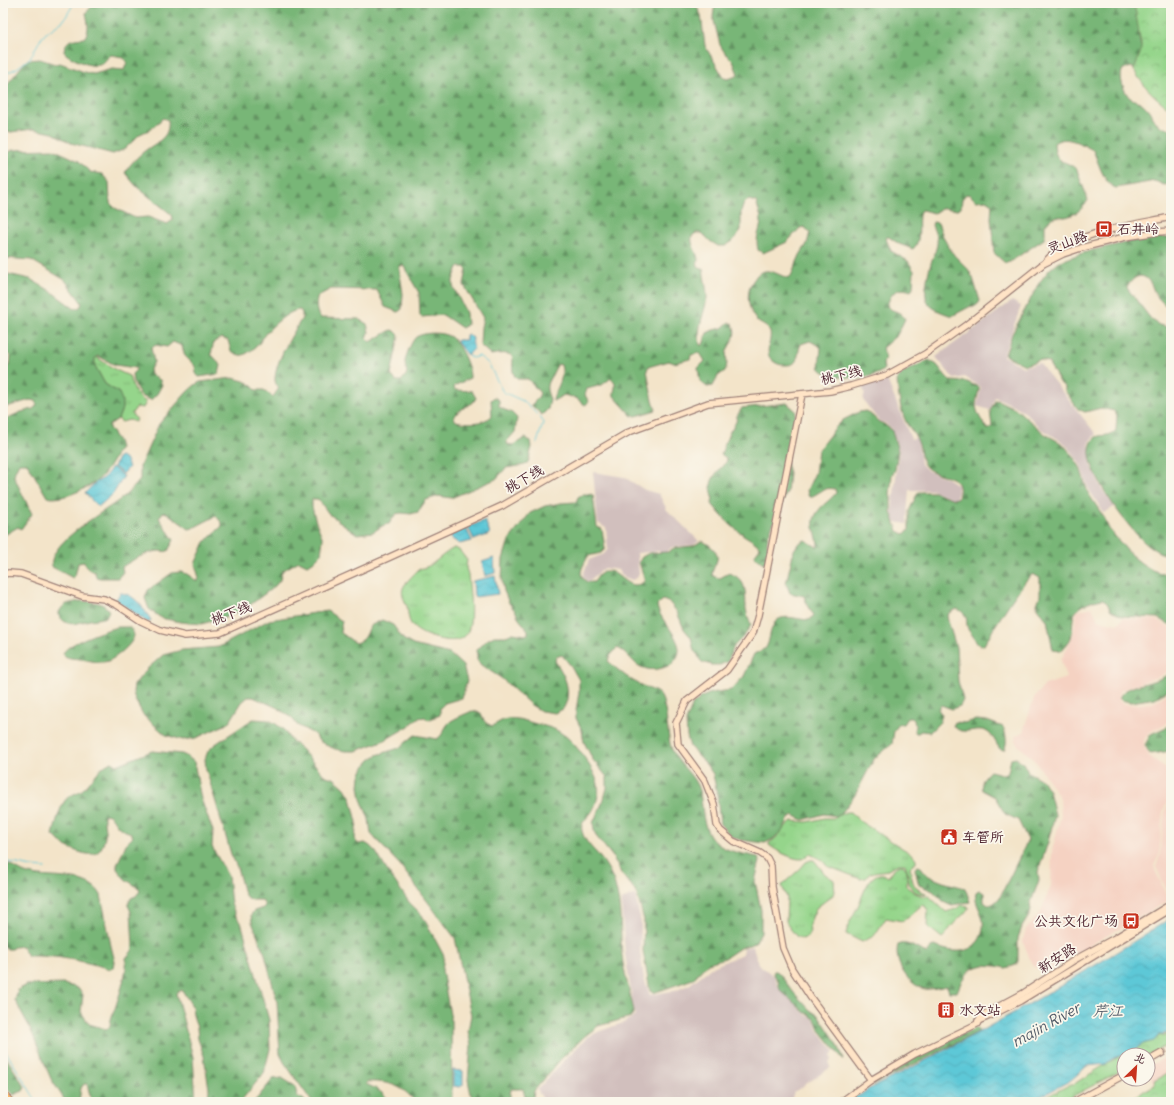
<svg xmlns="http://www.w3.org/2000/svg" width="1174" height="1105" font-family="Delius,'LXGW WenKai TC',sans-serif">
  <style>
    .built { fill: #f5d2c2 }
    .industrial { fill: #d1bfbd }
    .grass { fill: url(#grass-tufts); stroke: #707a5b }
    .forest { fill: url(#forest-firs); stroke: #616a51 }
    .park { fill: url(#park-crowns); stroke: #707a5b }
    .water { fill: url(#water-waves); stroke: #547481 }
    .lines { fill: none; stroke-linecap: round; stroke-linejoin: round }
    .stream { stroke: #5dc8d7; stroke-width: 1 }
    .secondary-tunnel { stroke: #d1bda9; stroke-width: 5.5; stroke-dasharray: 5.5 3; stroke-linecap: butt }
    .secondary-casing { stroke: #9e827a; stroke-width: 8 }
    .highway-casing { stroke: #9e827a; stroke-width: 9 }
    .secondary { stroke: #ffe4c6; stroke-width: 5.5 }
    .highway { stroke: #febc70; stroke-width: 7 }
    .labels { text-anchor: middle; stroke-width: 3.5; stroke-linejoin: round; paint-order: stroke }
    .poi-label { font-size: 14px; fill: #4a1f2b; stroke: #fbf7ec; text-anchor: start }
    .street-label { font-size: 14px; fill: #4a1f2b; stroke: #fbf7ec }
    .water-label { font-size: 15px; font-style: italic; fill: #515a67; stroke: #fbf7ec }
  </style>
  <defs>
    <pattern id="grass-tufts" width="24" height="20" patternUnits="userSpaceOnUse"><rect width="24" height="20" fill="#95d58b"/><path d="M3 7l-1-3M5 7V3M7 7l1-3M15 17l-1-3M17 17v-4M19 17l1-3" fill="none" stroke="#82b678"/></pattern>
    <pattern id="forest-firs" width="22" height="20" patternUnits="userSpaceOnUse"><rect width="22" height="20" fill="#78b677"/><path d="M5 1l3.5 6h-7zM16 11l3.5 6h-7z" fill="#649362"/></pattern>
    <pattern id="park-crowns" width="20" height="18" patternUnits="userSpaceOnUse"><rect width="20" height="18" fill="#95d58b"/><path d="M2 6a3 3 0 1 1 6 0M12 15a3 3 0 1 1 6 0" fill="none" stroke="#82b678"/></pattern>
    <pattern id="water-waves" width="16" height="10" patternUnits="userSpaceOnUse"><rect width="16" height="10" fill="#5dc8d7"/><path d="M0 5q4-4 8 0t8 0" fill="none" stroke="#52abb9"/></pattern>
  </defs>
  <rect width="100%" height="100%" fill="#fbf7ec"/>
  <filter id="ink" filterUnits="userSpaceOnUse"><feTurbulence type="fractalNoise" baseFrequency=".025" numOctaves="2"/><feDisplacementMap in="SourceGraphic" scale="8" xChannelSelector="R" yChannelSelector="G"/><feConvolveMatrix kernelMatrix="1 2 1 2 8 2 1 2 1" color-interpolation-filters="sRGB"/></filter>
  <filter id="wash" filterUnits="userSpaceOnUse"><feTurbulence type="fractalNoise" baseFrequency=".012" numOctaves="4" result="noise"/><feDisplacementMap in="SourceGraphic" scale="16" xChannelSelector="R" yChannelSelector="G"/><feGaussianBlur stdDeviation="0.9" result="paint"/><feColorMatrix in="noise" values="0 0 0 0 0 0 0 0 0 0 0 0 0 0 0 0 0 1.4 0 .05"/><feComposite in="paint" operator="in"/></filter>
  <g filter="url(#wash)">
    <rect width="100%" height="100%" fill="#f3e4c9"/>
    <g class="built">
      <polygon points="1092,607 1098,620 1117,624 1123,618 1157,620 1171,628 1171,669 1160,676 1121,690 1118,697 1120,702 1128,705 1153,703 1171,691 1171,721 1150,732 1144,740 1144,747 1149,756 1166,769 1171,770 1171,793 1163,811 1159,855 1154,865 1155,870 1168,898 1167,902 1074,954 1045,973 1032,965 1023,941 1026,929 1041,912 1051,885 1052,851 1061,815 1060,798 1036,762 1017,744 1015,736 1023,732 1034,698 1045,685 1066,678 1061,660 1073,636 1077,611"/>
      <polygon points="1171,798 1171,898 1170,898 1156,867 1160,855 1165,811"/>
      <polygon points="1171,1054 1171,1102 1122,1102 1154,1085 1148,1072 1148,1067"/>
    </g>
    <g class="industrial">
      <polygon points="1012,301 1021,306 1003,356 1023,367 1039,363 1096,434 1089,442 1091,465 1101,488 1114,507 1104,513 1088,488 1081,466 1073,453 1063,442 1040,428 1027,414 1017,407 995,397 990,410 977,406 981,387 965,377 954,379 936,357"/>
      <polygon points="884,378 888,382 911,439 916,438 918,444 921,464 928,471 947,478 957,485 958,492 955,499 932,490 909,490 907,514 907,524 895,522 892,512 899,451 892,430 885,423 879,421 863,400 865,393 862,387"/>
      <polygon points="593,472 624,477 645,490 659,494 667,510 699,541 693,545 672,547 666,552 660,553 659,551 637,553 639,574 637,578 632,580 620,575 619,570 604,568 590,580 587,581 584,578 583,575 589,560 604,554 608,549 606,528 598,523"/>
      <polygon points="635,895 641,923 640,952 644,979 650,995 677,990 689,985 711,968 742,954 743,948 753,946 758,964 774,976 779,989 806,1015 814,1019 817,1029 835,1052 831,1055 832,1060 829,1063 831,1067 794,1092 792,1097 794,1102 545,1102 537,1090 569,1055 588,1037 600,1031 623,1023 635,1016 625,953 621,900"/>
    </g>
    <g class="grass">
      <path d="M 96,357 L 116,370 L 129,376 C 133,387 135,396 146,402 L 143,408 L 137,407 L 132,413 L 132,415 L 137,419 L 135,422 L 129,420 L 122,422 L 118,419 L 122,409 L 119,393 L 105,384 L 95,366 L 94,358 Z"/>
      <path d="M 454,548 L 459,550 L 467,560 L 466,568 L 468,574 C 469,588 475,626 465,636 C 456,647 417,636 411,624 C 408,619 408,612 407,606 C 404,599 400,593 404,586 C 407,581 414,574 418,570 C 422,568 428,567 432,564 C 440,558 446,552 454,548 Z"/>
      <path d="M 846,812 L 850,812 L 861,822 L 913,855 L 916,859 L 916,863 L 910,867 C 913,881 911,888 926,893 L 926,894 C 907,893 910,883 907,870 L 907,887 L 915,893 L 923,896 L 929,896 L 946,912 L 956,909 L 961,905 L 968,906 L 968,909 C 963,916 956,920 951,927 C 948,931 947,934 942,938 L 927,926 L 928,911 L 926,907 L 922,905 L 908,917 L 902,921 L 886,918 L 874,936 L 862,942 L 846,934 C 848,923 852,918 857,908 C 862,899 867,877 879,874 C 882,873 885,875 888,877 C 893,872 895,864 903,865 L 907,870 L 905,864 L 898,864 L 888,870 L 874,872 L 869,874 L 866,878 L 861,879 L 827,866 L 822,860 L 810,854 C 807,855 805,858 802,859 C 793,860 775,850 769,845 L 769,843 C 781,836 783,827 792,821 L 807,822 L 825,818 L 833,818 Z"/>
      <polygon points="811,860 814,860 825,874 834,880 835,892 833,895 816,908 809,925 810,933 808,937 802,939 796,936 789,927 786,921 787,898 782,886 783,884 801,868 806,862"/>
    </g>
    <g class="forest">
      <path d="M 102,3 L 695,3 L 701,15 L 705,46 L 724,78 L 728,79 L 737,76 L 738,74 L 733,61 L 725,53 L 720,45 L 713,17 L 715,3 L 1152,3 C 1140,11 1135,38 1143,50 L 1147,49 L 1148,45 L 1142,23 L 1145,15 L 1147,20 L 1159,26 L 1162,36 L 1171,51 L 1171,55 L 1156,66 L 1144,66 L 1143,68 L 1144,71 L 1171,83 L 1171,108 L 1139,76 L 1132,67 L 1123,69 C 1118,77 1124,92 1130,98 C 1134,101 1141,101 1144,105 C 1156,116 1152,127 1171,129 L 1171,184 L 1164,185 L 1155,181 L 1116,188 C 1104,185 1098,161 1093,150 C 1081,144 1066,134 1054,143 C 1056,168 1064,157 1077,170 L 1088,200 C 1084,208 1074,216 1065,217 C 1062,217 1058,216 1055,217 C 1051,218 1048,221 1045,225 L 1045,235 L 1044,239 L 1010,262 L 1005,263 L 994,253 L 991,218 L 992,204 L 986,200 L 976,201 L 970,195 L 966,194 L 962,199 L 961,208 L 958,210 L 943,208 L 934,213 L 922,210 L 920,211 C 916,223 923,240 913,249 L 899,244 L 889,237 L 887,237 L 886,239 L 891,251 L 908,261 L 914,271 L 913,287 L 911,291 C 897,286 891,292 887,306 C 893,313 899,309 905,319 L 897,335 L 882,348 L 885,357 L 883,364 L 884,369 C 875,381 826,381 819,367 L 821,348 L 818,345 L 810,341 L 801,344 C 798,349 799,356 796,361 C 794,365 788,365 785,365 C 780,365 777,364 773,361 C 762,353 774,339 769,330 C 766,325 759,324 756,320 C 747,308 745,290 755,278 C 757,274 760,272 765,271 C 772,270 781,276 788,278 L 791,276 L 800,255 L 807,244 L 810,232 L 804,227 L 800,228 L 787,242 L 763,253 L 758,250 C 755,236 760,233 761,221 C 761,215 758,208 756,202 L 749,200 L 744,203 L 741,212 L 741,230 L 733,241 L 725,246 L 718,246 L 710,241 L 702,233 L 696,233 L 692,236 C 690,245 697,251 698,259 C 698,261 697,263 698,266 L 703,269 C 704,278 707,288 707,298 C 705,313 696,328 700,345 L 703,345 L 707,333 L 713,330 L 722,328 L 729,322 L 733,324 C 738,338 731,340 727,351 C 725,358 729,362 725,371 L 718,376 L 713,386 L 707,387 L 700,381 L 698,368 L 705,361 L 700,353 L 691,355 L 690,359 L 674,363 L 669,361 L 648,367 L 647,370 L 651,393 L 656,410 L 636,416 L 632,416 L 614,396 C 613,389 619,384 611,378 L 602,385 L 587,389 L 585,395 L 589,402 L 585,405 L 576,398 L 564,395 L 553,401 L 553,399 C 557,387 565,378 561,365 L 558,364 C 555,368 554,371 552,375 C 546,384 545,388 550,399 L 548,409 L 542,415 L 531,405 L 538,398 L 540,393 L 528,379 L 517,379 C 507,369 519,355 507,354 C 502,353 496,354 491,355 L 480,345 L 481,327 L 483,318 L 464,285 L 467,269 L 464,267 L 458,267 L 453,280 L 453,286 L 466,313 L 467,325 L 462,328 L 443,315 L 422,317 L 420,316 L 419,293 L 403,265 L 399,267 L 403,294 L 402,309 L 398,312 L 385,307 L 377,290 L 331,289 L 318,296 C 315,303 316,312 320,318 L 359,319 L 367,324 L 369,332 L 367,339 L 370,342 L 374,340 L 391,330 L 395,331 L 399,335 L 391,375 L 396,381 L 401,381 C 411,371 405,372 405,362 C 405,357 412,340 416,337 C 425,332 440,332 449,336 C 458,340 471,368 470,378 L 456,385 L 454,387 L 455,390 L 472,391 L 476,398 C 472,407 458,407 454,418 L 456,421 C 467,424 483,424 492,416 L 491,400 L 494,397 L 499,400 L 499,406 L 505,410 L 511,412 L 517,418 L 515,432 L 507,441 L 507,444 L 513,445 L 525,438 L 531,441 L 532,447 L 528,462 L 525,465 L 506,468 L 496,479 L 451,498 L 439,496 L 426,500 L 418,512 L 411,514 L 401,513 L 396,514 L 389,524 L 384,525 L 373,532 L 357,534 L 329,514 L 318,499 L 312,499 L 312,507 L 316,522 L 323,539 L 321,554 L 313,562 L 307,565 L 299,561 L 282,571 L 280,580 L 275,586 L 246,608 L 224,618 L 201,624 L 180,622 L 161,618 L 149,609 L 145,598 L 148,590 L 172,573 L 181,572 L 187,574 L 197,581 L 199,578 L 195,564 L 205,542 L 222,526 L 222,523 L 216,516 L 193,528 L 189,529 L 167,513 L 163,512 L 159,518 L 174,540 L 168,551 C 164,552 162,551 158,551 C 145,553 132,560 122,567 L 123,572 L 118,578 L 100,578 L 96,577 L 95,572 L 88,569 L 84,562 L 78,563 L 75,576 L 73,578 L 52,567 C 46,543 106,511 122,498 C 129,493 134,486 140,480 L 140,466 L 159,424 L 187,392 L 195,385 L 200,382 L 233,378 L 244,381 L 250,384 L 256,390 L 264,390 L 273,397 L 279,388 C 277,386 275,383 275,380 C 275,361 293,334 302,318 L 302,313 L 300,310 C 290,309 269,328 263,337 C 259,341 263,337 260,342 C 258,346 247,354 243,355 C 239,356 235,353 231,351 L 228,340 L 221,338 L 214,342 L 211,354 L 221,365 L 219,374 L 199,377 L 196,374 L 195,366 L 185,356 L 182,346 L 173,342 L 167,347 L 156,345 L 151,348 L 154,362 L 150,369 L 151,375 L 160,380 L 162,385 L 157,394 L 151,400 L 141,396 L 133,382 L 132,374 L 136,370 L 136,368 L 115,365 L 98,356 L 95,358 L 95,366 L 105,384 L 119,393 L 122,400 L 122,409 L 118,419 L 109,425 L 109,428 L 118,441 L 120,448 C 114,457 110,467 103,475 C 95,486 60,502 47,497 L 29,466 L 26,463 L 19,463 L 15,471 L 14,477 L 32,514 L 21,529 L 18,527 L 3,536 L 3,420 L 21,412 L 33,409 L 37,405 L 35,401 L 30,400 L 3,408 L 3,369 L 10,365 L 11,356 L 6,353 L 3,353 L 3,273 L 30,279 L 49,290 L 75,309 L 80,307 L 82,303 L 65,280 L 31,260 L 3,258 L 3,155 L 13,150 L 53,149 L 79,161 L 90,172 L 102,174 L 109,182 L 110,203 L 115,208 L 135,218 L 148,217 L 167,224 L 173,220 L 172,215 L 137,187 L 125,173 C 129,165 138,156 146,150 C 158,141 170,138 168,120 L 163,118 L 151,129 L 140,134 L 125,149 L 113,154 L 71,143 L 53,133 L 32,129 L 4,133 L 3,131 L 3,94 L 9,82 L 27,60 L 40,59 L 55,64 L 60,63 L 87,73 L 94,74 L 112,69 L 124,70 L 127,62 C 124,56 117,56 111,55 C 106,58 104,64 99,65 C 91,68 69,58 64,52 C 65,39 73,39 84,38 C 90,31 88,22 86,13 L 93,5 L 101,4 Z"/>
      <path d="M 933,222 L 938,223 L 944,239 L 954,255 L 968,269 L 973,278 L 980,301 L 978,304 L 974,307 L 971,306 L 952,316 C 944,313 933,310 928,303 C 922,295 929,269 932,260 C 934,254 938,246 937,239 C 937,234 933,230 932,225 Z"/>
      <path d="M 1153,237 L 1171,238 L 1171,309 C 1165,306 1159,299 1155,294 C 1153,289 1152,284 1148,280 C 1140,271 1130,280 1127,288 L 1151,319 L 1159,325 L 1171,328 L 1171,556 C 1162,555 1151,548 1144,542 C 1127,526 1079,465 1092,442 C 1096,433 1104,437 1111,434 C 1113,433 1114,432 1116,430 L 1117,416 L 1114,411 L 1101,408 L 1085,412 L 1078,409 L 1065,391 L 1065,387 L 1061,384 L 1048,362 L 1040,360 L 1025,365 L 1005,355 L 1012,334 L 1039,283 L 1049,270 L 1057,263 L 1074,256 L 1093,250 Z"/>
      <path d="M 929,360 L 937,365 L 950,381 L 967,382 L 979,387 L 979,390 C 978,394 976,401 976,406 C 977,414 982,421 987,429 L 990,429 L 992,426 L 990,411 L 995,401 L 997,400 L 1016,409 L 1045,434 L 1063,444 L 1072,455 L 1080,467 L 1088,493 L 1103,516 L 1109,529 L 1130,554 L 1141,563 L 1152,570 L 1164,574 L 1171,574 L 1171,625 L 1157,618 L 1122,616 L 1111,610 L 1107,603 L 1103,599 C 1091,601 1075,606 1073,619 C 1072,625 1073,632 1071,638 C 1069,643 1064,647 1061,651 L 1053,650 L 1047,620 L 1037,608 L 1037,604 L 1040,596 L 1040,578 L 1033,574 C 1023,580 991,632 984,645 L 981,646 C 976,644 976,641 973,636 C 972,634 970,633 969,631 C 964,622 971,615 957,609 L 950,612 L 947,616 L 948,621 L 956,647 L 958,681 L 963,700 L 960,706 L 952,709 L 941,705 L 938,709 L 942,715 L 940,722 L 930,732 L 921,731 L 918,733 L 916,733 L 914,730 L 915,726 L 914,720 L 912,718 L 907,718 L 903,724 L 899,724 L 894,731 L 892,744 L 874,759 L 855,795 L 841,814 L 837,816 L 824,814 L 803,820 L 793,815 L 790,817 L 782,831 L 773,839 L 765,843 L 740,840 L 731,836 L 720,824 L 717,794 L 713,774 L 705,763 L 690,747 L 687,736 L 686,721 L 693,704 L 702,697 L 711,693 L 731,690 L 734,687 L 744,676 L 754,654 L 766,648 C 770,641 769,633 773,626 C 779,611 797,620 810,620 L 814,615 L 809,609 L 804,596 L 790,593 L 786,583 L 794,550 L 798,544 L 805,540 L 817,547 L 818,546 C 818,539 815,533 814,527 C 811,511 828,503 836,493 L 835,489 C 824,486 819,494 810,497 L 808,495 L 807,490 L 815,473 L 818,450 L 835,428 L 843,420 L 859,412 L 867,411 L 879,422 L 884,424 L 892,431 L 898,451 L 895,470 L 892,475 L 890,494 L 891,498 L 891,512 L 898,531 L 904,534 L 909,530 L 909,511 L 918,492 L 934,492 L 954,499 L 958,497 C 966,473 938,478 927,468 C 919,460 922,451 918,442 C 916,435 911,430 907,424 C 900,410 898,394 897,379 L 904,372 Z"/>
      <path d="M 787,403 L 796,411 L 786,463 L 789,473 L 787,492 L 768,536 L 767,543 L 769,550 L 767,561 L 763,563 L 754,556 L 760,548 C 755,540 748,539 741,533 C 729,525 721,515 712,504 C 714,494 711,493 711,485 C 711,477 722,467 727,461 L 726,458 L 721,454 L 729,433 L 736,422 L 737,416 L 742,408 Z"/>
      <path d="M 583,494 L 590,494 L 593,495 L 597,527 L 602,529 L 605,549 L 601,553 L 588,556 C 583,567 576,574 587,582 L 594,582 L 599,575 L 605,571 C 608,571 612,571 614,573 C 625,580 632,591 645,581 L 639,562 L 642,557 L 649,553 L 668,552 L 674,548 L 693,546 L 702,541 C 709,544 719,551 717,560 C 716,565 712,569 712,575 L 715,577 L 720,578 L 729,573 C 748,580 745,592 746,609 C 747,614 749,620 751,625 L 745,635 L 734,646 L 728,661 L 720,665 L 711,665 L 702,662 L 700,660 L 698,655 L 694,651 L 691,637 L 684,629 L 677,612 L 670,603 L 663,600 L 657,605 C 658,621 690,643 675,660 C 673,663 672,665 668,666 C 658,670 651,671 641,667 C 632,663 627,651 617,648 L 610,656 L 608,661 C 617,669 627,678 637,683 C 643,687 655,690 659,694 C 667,701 667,736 671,747 C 676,762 690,771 697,785 C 701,794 702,805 703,815 C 708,849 729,851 758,857 L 760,861 L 755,881 L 761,910 L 761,932 L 755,943 L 740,948 L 725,958 L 708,963 L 693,979 L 653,993 L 650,991 L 643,951 L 644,920 L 637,895 L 632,886 L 622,875 L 613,857 L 596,836 L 594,830 L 593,823 L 604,799 L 607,788 L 607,777 L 593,760 L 584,742 L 582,730 L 576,718 L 576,711 L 579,692 L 579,680 L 571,666 L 562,655 L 556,657 L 555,661 C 565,675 573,693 563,709 L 555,713 L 541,711 L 531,705 L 501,678 L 481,665 L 477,660 L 477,650 L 487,640 L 494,636 L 506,636 L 513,633 L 525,635 L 528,634 L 528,630 L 519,619 L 516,612 L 509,603 L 504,591 L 502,579 L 503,559 L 509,540 L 530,513 L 545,506 L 561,503 L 576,502 L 578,497 Z"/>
      <path d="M 80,601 C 90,602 104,601 109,611 L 106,617 C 100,619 95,619 90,620 C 76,623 67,629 58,614 C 64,602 68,604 80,601 Z"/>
      <path d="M 327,611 L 342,621 L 340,632 L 355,643 C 365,641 366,636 370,626 L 382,620 L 393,625 L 403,639 L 413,645 L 450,654 L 463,666 L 467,681 L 462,698 L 445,703 L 440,708 L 440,715 L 428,720 L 425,717 L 418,718 L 409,726 L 385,740 L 356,751 L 345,751 L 335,749 L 326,745 L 319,741 L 314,734 L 297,725 L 292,718 L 278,708 L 253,697 L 248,697 L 242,702 L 229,723 L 196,738 L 183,740 L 166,735 L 144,716 L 135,700 L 133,692 L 134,685 L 146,670 L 163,655 L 182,650 L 219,647 L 269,620 Z"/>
      <path d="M 117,627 L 129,627 C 131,629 133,631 134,635 C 134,643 116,658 108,661 C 99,664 90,660 80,659 C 74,658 67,659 63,654 C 66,643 106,630 117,627 Z"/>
      <path d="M 1171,673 L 1171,689 L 1155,698 L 1131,702 L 1121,700 L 1119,698 C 1124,686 1143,685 1153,681 C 1159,680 1165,676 1171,673 Z"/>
      <path d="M 472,711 L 481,713 C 483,721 486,724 493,726 C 508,715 516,718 533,723 C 543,726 553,727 561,733 C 575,741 594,769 598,784 C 600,793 596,806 591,813 C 586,819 580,823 582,831 C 585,843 593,848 599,856 C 606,864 612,875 615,885 C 622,908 620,932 622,955 C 624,974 630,992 634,1011 L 631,1017 L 598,1026 L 585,1036 L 561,1059 L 534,1091 L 533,1098 L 525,1097 L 523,1089 L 511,1089 L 509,1102 L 474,1102 L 472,1099 L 468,1080 L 471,1045 L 468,1031 L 471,1015 L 455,938 L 400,865 L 371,834 L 369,819 L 361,799 L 359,786 L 360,776 L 364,767 L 370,760 L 377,755 L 399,748 L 415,735 L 437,739 C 444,735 444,726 451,721 C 457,717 466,714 472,711 Z"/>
      <path d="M 253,719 L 269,720 L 276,724 L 284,730 L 289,738 L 302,750 L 324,775 L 335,779 L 345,788 L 351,798 L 357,822 L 355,838 L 356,842 L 359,844 L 365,843 L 370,846 L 376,852 L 386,869 L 409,902 L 422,915 L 444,956 L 442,970 L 451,1020 L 452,1102 L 415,1102 C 403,1085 387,1081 367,1082 L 366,1084 C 377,1089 383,1092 390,1102 L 312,1102 L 284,1062 L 280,1054 L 277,1002 L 265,954 L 252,922 L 251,915 L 254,911 L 263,908 L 265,906 L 262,900 L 253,900 L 248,899 L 244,894 L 237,867 L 231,854 L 206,769 L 205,759 L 208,751 L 214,745 Z"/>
      <path d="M 976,720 L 987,721 L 1003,727 C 1006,734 1008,743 1004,750 L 1000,749 C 996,744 994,737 989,733 C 977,724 965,738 953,726 L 955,722 L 964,723 Z"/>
      <polygon points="1171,725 1171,751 1150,754 1145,745 1151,734"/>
      <path d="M 152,751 L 182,754 L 188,757 L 194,762 L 201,799 L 213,831 L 212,847 L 228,876 L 231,904 L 236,916 L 241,922 L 269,1020 L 270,1049 L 264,1073 L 240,1102 L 208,1102 L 209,1089 L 204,1056 L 198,1039 L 197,1028 L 193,1015 L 192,1006 L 182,990 L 176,993 L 193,1057 L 196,1102 L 92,1102 L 87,1084 L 84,1084 L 81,1088 L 79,1102 L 66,1102 L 51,1079 L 30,1028 L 15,1000 L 18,990 L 26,985 L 63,984 L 75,987 L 80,990 L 83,995 L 81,1012 L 89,1024 L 106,1029 L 110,1027 C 110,1018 115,1010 117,1002 C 121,991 128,968 126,958 L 132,951 L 133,947 L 131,912 L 128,905 L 131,898 L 136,896 L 140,891 L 139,888 L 125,879 L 117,869 L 117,865 L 126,844 L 133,837 L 131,833 C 126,831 121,830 117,825 C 113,820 113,816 106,814 L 104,815 C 103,823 106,829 105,837 C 101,856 93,857 76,851 C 73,849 68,848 65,846 C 61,843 57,839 53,835 C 56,824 58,812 64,802 C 68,795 76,794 82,790 C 92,783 97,767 112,762 L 117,765 Z"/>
      <path d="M 1016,758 L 1023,763 L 1028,772 L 1042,780 L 1049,791 L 1055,815 L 1048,842 L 1038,872 L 1039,880 L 1030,905 L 1031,910 L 1030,914 L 1022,927 L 1018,938 L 1018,961 L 1016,965 L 1006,968 L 996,966 L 984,965 L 973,968 L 968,972 L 962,980 L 957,992 L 949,992 L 947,986 C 942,987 929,990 925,989 C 908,985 893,962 898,945 C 909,940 917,951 928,953 L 931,947 L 934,946 C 941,948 947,951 955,951 C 976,953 987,934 982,916 C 979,907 974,901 976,892 L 979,890 L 984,893 L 984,902 L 988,905 C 993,905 997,901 1000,897 L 1028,840 L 1018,820 L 1005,814 L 995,797 L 982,790 C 980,783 984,776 990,771 L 1006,775 L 1008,772 L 1011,759 Z"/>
      <path d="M 3,863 C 12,864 17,870 25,873 C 47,881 88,871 101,895 L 111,946 L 115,962 L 114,967 L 110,969 C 83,961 56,955 28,956 L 22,946 L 14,947 L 11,949 L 7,949 L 3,946 Z"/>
      <polygon points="918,866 921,867 927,875 933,878 943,882 965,888 970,902 952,905 943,901 933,891 919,885 915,869 916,867"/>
      <polygon points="774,971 776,971 779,973 794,993 810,1010 819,1016 837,1043 844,1059 843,1059 819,1029 815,1019 804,1012 780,990 778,981 773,973"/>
      <polygon points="976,1028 978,1030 978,1032 873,1085 873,1083 919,1054"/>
      <polygon points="3,1053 25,1087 23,1091 13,1095 3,1084"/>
      <polygon points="282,1078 295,1086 297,1096 303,1099 306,1102 254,1102 273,1079"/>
    </g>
    <g class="park">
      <path d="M 1134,3 L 1171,3 L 1171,109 C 1157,100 1142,85 1134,70 L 1141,51 L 1141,45 Z"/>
      <path d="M 1171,1033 L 1171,1043 L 1148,1056 L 1126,1055 C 1132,1052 1135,1049 1140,1046 C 1148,1040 1151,1045 1160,1035 L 1166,1035 Z"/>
      <polygon points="1124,1056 1124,1069 1062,1102 1036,1102 1071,1084 1074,1084 1106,1064 1118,1057"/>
      <polygon points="1167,1074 1171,1077 1171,1102 1136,1102 1133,1097 1155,1085 1154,1081"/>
    </g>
    <g class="water">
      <path d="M 468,334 L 473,338 C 471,348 478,346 468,355 L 466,354 L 457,342 L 457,340 L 466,340 L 466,335 Z"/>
      <polygon points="120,457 126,460 129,467 123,474 114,467 118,458"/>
      <polygon points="112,467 124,476 113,494 98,507 85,493 95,483 104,478"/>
      <polygon points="485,520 490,534 474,540 468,527"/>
      <polygon points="466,528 472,541 459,544 451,538 451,535"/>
      <polygon points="494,558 495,573 485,576 482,562"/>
      <polygon points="495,576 498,594 475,597 474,595 473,581"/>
      <path d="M 120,593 C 134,593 144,609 151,620 L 150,622 L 147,622 L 116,600 Z"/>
      <path d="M 1171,918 L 1171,1032 L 1159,1035 L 1154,1041 L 1142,1044 L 1134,1050 L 1112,1059 L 1106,1064 L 1087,1066 L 1071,1080 L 1031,1102 L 851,1102 L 854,1100 L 856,1096 L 860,1095 L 867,1090 C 971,1039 1073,981 1171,918 Z"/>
      <polygon points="453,1070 463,1071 463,1085 460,1087 453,1086"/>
    </g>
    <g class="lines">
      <g class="stream">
        <polyline points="3,75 17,68 30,58 40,40 45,34 64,20 74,3"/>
        <polyline points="469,356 472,358 479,356 488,363 503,392 523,401 541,418 543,423 537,443"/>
        <polyline points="3,861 32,867 45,868"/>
        <polyline points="3,1047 37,1102"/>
      </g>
    </g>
  </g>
  <g filter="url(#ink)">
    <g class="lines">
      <polyline class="secondary-tunnel" points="1162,1053 1171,1048"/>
      <g class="secondary-casing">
        <g id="secondary">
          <path d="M 1046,261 C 1071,232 1134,225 1171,217"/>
          <polyline points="802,394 758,615 753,633 727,670 687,701 676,723 678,744 705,781 714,804 717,825 720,830 733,841 760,853 767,858 771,866 772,887 783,948 792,969 811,998 871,1080"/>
          <polyline points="3,574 9,573 21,574 82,596 104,599 117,605 141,621 160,630 185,636 220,633 390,557 502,506 629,432 708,403 830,391 851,386 887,375 925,354 966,325 1043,264 1063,254 1081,248 1125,237 1158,232 1171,231"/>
          <polyline points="978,1021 992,1015 1020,1001 1171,909"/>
          <polyline points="1148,1061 1162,1053"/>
          <polyline points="841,1102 871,1080 915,1054 977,1024 981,1016 1022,994 1076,959 1115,938 1171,904"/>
          <polyline points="1074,1102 1124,1075"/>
        </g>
      </g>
      <g class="highway-casing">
        <polyline id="highway" points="3,1094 10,1102"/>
      </g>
      <use href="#secondary" class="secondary"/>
      <use href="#highway" class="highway"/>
    </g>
  </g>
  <defs>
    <g id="bus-square" transform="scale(0.9)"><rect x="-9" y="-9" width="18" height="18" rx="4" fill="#c8321e" stroke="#fbf7ec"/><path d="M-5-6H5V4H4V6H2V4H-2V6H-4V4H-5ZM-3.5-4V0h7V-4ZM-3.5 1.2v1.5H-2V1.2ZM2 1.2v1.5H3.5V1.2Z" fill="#fff"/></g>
    <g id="civic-square" transform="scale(0.9)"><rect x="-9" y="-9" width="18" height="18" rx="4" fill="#c8321e" stroke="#fbf7ec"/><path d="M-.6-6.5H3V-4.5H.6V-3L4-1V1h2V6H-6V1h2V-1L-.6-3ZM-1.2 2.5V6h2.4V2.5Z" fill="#fff"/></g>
    <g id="building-square" transform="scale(0.9)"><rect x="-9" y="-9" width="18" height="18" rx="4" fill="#c8321e" stroke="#fbf7ec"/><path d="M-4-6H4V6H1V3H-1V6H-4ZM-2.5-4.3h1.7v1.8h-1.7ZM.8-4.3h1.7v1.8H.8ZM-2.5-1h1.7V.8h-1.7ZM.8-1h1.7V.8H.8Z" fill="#fff"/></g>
  </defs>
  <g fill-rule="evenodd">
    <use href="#bus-square" x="1104" y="229"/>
    <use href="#civic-square" x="949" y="837"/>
    <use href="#bus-square" x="1131" y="921"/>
    <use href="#building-square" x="946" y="1010"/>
  </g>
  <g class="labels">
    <g class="poi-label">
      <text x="1117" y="234">石井岭</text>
      <text x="962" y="842">车管所</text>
      <text x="1118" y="926" text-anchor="end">公共文化广场</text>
      <text x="959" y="1015">水文站</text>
    </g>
    <g class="street-label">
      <text transform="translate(1067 242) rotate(-20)" y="5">灵山路</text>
      <text transform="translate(841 375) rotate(-13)" y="5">桃下线</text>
      <text transform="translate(524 479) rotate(-30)" y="5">桃下线</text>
      <text transform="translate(231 613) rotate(-21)" y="5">桃下线</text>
      <text transform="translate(1057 958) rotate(-33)" y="5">新安路</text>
    </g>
    <g class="water-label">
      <text x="1108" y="1016">芹江</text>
      <text transform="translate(1046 1025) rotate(-29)" y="5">majin River</text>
    </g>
  </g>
  <rect width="1174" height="1105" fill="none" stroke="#fbf7ec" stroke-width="16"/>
  <g transform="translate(1136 1067) rotate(25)"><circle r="19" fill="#fbf7ec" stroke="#b4a19f"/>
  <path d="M0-3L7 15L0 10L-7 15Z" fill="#c8321e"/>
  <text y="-6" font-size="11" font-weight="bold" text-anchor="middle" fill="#4a1f2b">北</text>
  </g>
</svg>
